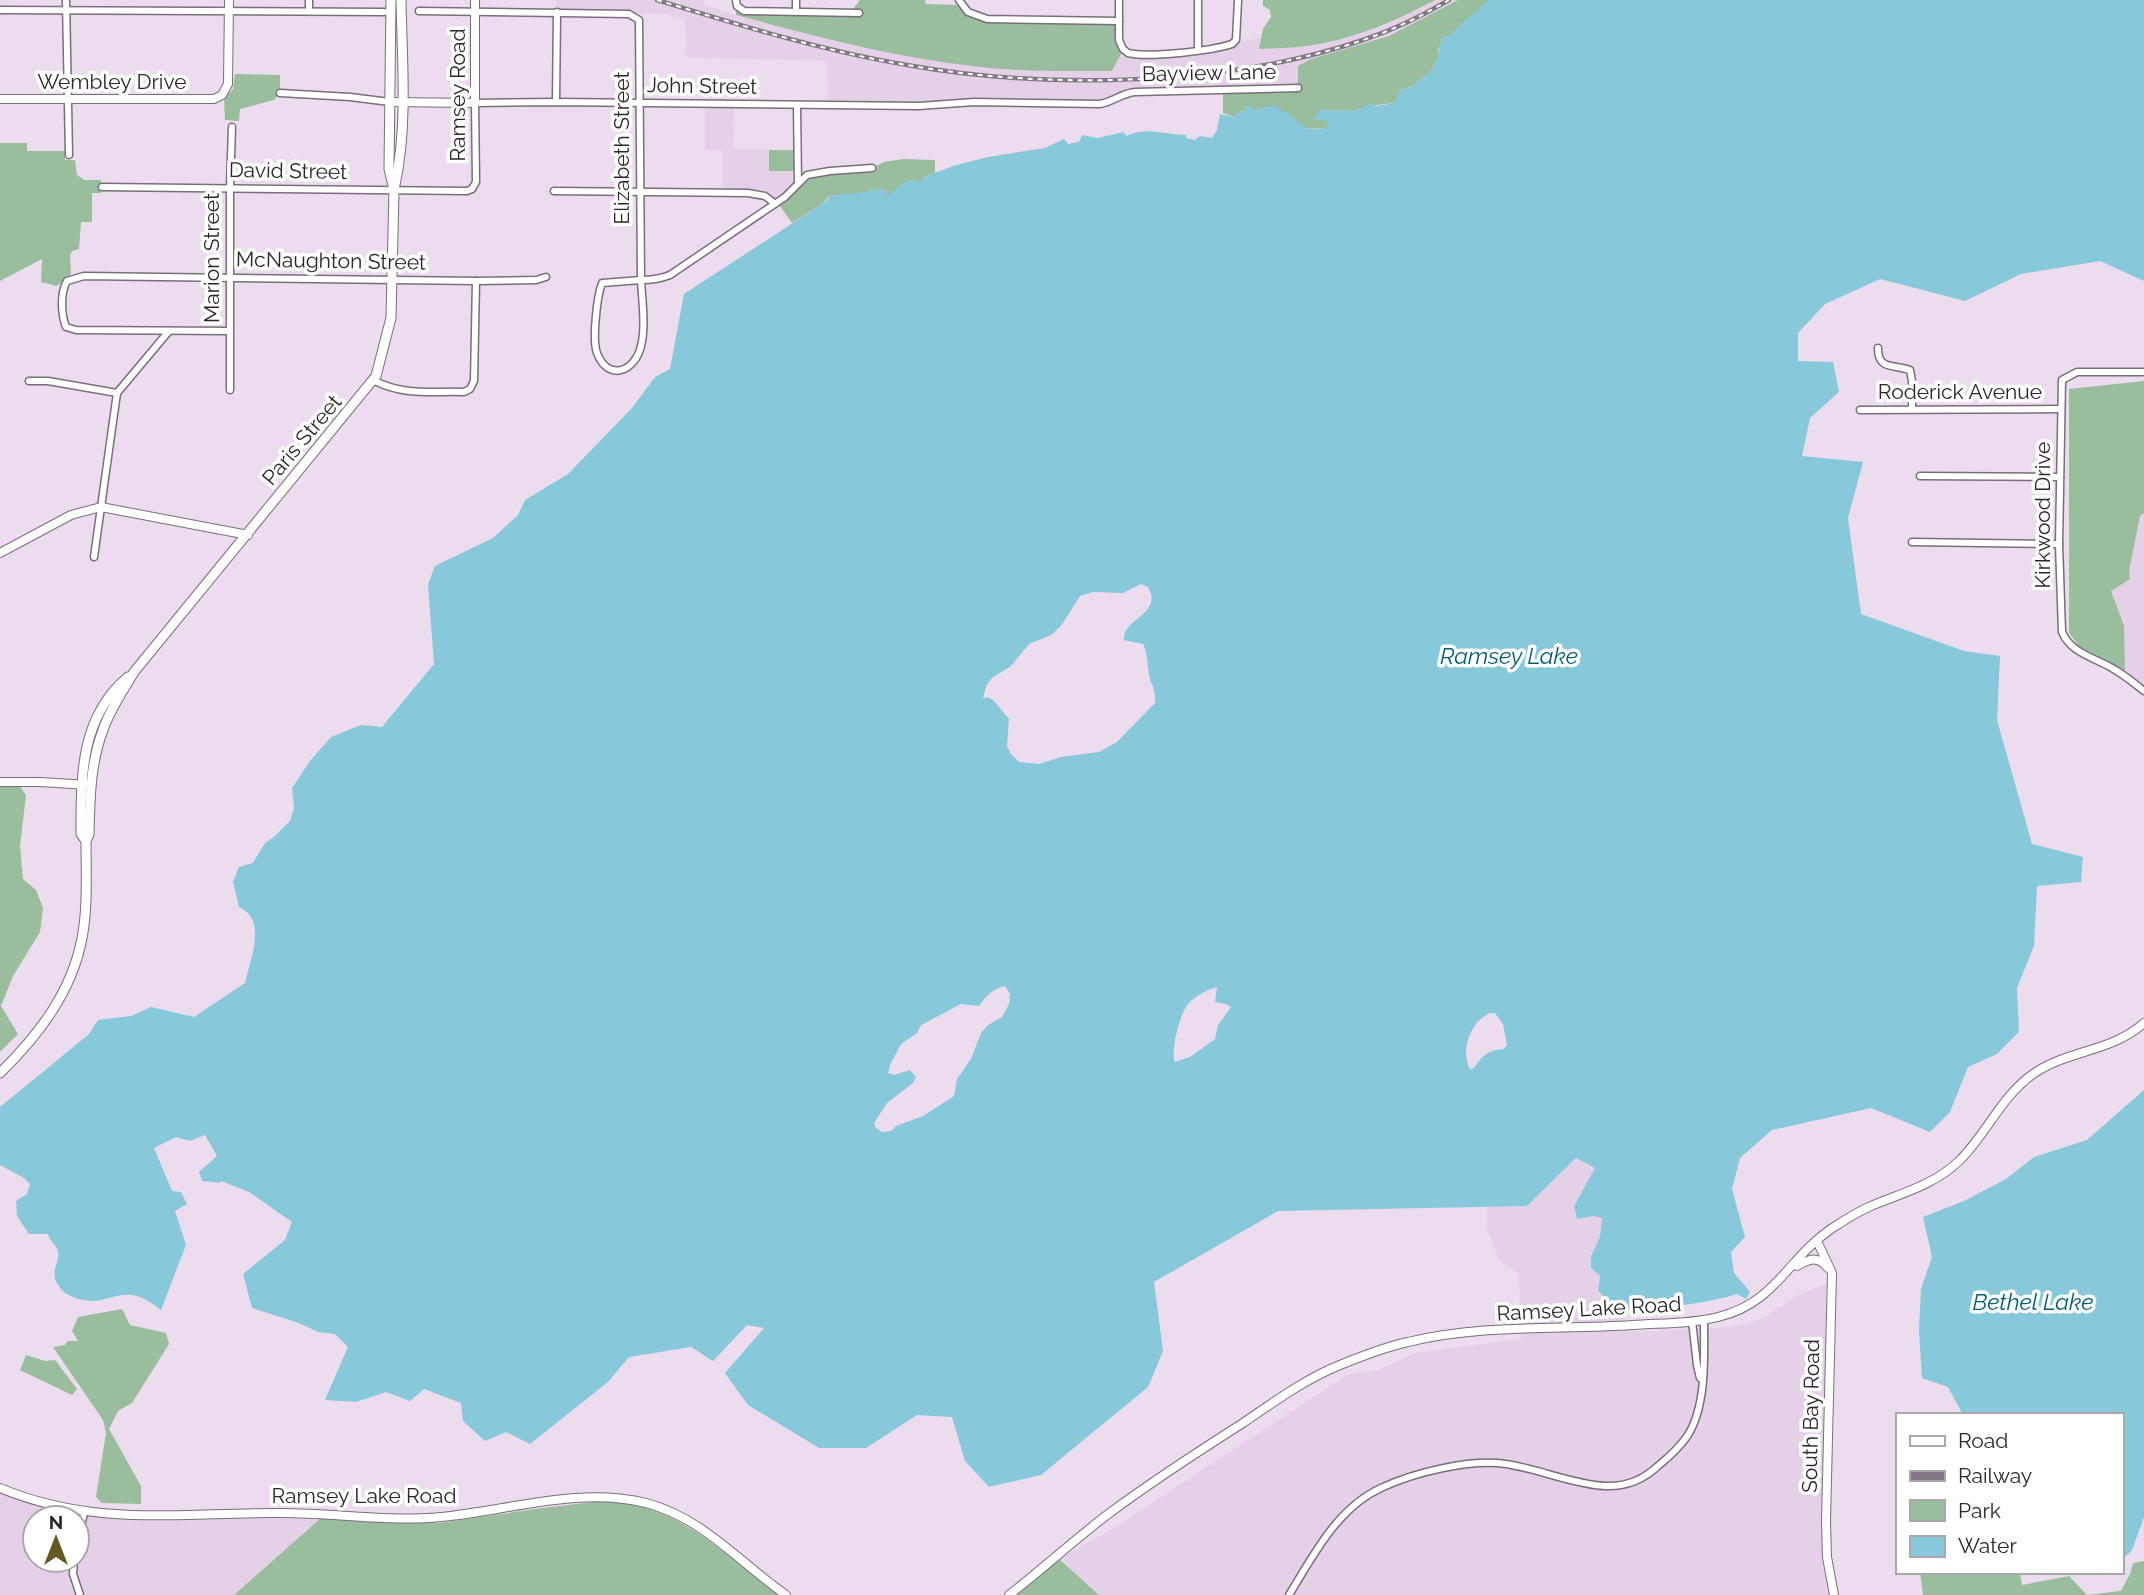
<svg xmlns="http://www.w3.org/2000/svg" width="2144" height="1595" font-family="Raleway,sans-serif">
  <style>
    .built { fill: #e4d1e8; fill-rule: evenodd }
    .green { fill: #99bd9d }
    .water { fill: #88c8db; fill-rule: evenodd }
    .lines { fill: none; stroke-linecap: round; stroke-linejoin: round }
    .minor-casing { stroke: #7a6e7c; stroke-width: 9 }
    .tertiary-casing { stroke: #7a6e7c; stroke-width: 10 }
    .secondary-casing { stroke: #7a6e7c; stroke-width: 11 }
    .minor { stroke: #fff; stroke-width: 6 }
    .tertiary { stroke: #fff; stroke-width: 8 }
    .secondary { stroke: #fff; stroke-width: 9 }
    .rail-casing { stroke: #817883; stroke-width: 4.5 }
    .rail { stroke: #fff; stroke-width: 2; stroke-dasharray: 5; stroke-linecap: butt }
    .labels { text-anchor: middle; stroke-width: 7; stroke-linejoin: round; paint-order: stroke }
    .street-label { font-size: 21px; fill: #2b262c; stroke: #fff }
    .water-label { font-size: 23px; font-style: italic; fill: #035f73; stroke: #fff }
  </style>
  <rect width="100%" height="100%" fill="#ebdded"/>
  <g class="built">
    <polygon points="556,0 703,0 704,5 736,15 850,45 972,66 1053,71 1112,71 1123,50 1127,53 1193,51 1260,38 1260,49 1315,45 1337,41 1380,27 1435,0 1458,0 1389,36 1311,59 1298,88 1135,91 1108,103 828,105 827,61 687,57 685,19 666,14 557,12"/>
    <polygon points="705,104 734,104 733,149 769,150 769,170 798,171 798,182 775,203 769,197 723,192 723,150 705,150"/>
    <polygon points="2144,513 2144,686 2125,671 2124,626 2111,591 2130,579 2129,571 2140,515"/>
    <polygon points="1576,1158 1595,1168 1574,1206 1602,1218 1600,1237 1591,1256 1600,1276 1598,1292 1623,1309 1625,1332 1727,1327 1749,1324 1763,1318 1798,1295 1826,1284 1827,1348 1822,1502 1823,1560 1830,1595 1099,1595 1059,1559 1109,1531 1347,1375 1379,1370 1414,1353 1521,1339 1519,1274 1500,1261 1487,1229 1487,1206 1527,1206"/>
    <path d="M 0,1492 L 17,1499 L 56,1507 L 152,1519 L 321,1518 L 234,1595 L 0,1595 ZM 35,1518 L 77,1518 L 77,1560 L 35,1560 Z"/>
  </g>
  <g class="green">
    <path d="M 860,0 L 925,0 L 926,4 L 962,5 L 981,17 L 1119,20 L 1123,50 L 1112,71 C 1065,71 1019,72 972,66 C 892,57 814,36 736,15 L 736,10 L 851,12 Z"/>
    <path d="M 1263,0 L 1435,0 C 1399,19 1360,37 1319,44 C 1299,48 1279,48 1259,49 L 1263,29 L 1271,17 L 1270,10 L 1263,6 Z"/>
    <path d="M 1458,0 L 1490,0 L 1455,30 L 1452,35 L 1443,37 L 1438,49 L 1439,55 L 1431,71 L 1412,87 L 1401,89 L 1395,103 L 1367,106 L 1354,111 L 1319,110 L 1328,120 L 1327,128 C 1321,127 1310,130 1305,128 C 1288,122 1276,98 1257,111 L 1246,106 L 1245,111 L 1239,112 L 1234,117 L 1223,113 L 1223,89 L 1298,87 L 1298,66 L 1311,59 L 1389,36 Z"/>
    <polygon points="235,74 280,75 280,93 274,100 240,109 239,121 225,120 224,99 233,89"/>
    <polygon points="0,143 27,143 27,151 65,151 65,160 75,160 77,175 84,180 101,180 101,193 92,193 92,222 81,222 79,249 72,251 70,255 71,274 57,286 41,282 42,259 0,281"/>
    <rect x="769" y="150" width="29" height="21"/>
    <polygon points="903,159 935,160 935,173 924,177 921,182 889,195 885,195 886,191 872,189 869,192 828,197 822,204 792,223 777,202 804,176 872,168 884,162"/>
    <polygon points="2144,381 2144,513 2140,516 2129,571 2130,579 2111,591 2124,626 2125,671 2079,646 2069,633 2069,389"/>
    <polygon points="17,782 26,795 20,846 23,879 36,890 43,908 40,932 13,976 1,1006 18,1034 0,1052 0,784"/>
    <polygon points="122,1309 130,1325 166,1333 169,1344 132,1403 118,1411 109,1429 141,1486 141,1504 102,1503 96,1497 106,1433 103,1420 53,1347 65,1345 67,1341 78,1341 72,1331 78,1317"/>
    <polygon points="26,1355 45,1361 55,1360 77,1389 72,1395 20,1370"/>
    <path d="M 603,1501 C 615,1503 629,1503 641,1506 C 696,1522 734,1563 780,1595 L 234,1595 L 321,1518 L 439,1523 L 542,1508 Z"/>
    <polygon points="1059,1559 1099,1595 1017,1595"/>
    <polygon points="2144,1561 2144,1595 1923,1595 1920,1572 2020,1572 2022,1585 2069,1576 2087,1595 2121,1591 2131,1572 2133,1563"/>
  </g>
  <g class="water">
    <path d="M 1490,0 L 2144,0 L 2144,281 L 2100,261 L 2021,274 L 1965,301 L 1880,279 L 1825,304 L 1798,333 L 1798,361 L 1833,362 L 1839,392 L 1810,418 L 1802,456 L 1863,462 L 1848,518 L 1861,614 L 1964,651 L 2000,656 L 1997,720 L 2032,844 L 2083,857 L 2081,882 L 2037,886 L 2034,946 L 2017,988 L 2019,1032 L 1997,1054 L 1968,1067 L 1950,1112 L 1930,1132 L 1871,1108 L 1772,1130 L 1740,1158 L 1732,1189 L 1745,1237 L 1731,1252 L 1734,1273 L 1750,1292 L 1746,1299 L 1737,1294 C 1719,1301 1637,1314 1621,1308 C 1612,1304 1605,1297 1598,1291 L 1600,1276 L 1591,1268 L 1591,1256 L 1600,1237 L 1602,1218 L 1594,1216 L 1577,1219 L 1574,1206 L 1595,1168 L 1576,1158 L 1527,1206 L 1278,1211 L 1154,1282 L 1163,1351 L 1148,1387 L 1041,1475 L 989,1487 L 965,1461 L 952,1417 L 917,1415 L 866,1448 L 819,1448 L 748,1405 L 725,1373 L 764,1328 L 747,1325 L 713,1361 L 691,1347 L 629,1357 L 608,1382 L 530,1444 L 506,1432 L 485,1441 L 463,1421 L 461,1403 L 424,1389 L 410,1401 L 386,1392 L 356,1402 L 325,1400 L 348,1347 L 335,1334 L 318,1332 L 299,1323 L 252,1308 L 243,1274 L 285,1240 L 292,1222 L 249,1192 L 221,1181 L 220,1183 L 202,1181 L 199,1172 L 217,1156 L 205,1135 L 190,1141 L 176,1137 L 154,1148 L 172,1191 L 181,1192 L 187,1204 L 175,1211 L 186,1245 L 161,1310 C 153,1304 142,1296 132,1295 C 108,1293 102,1308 73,1297 C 66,1294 61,1291 57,1283 C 50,1271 60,1262 58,1252 C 57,1245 50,1242 48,1234 L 29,1234 L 17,1216 L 16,1201 L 27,1194 L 30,1184 L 24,1178 L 0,1165 L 0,1107 L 88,1035 L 98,1020 L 131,1016 L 151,1007 L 194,1017 L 245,983 C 250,960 268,919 239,907 L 233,882 L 239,867 L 253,863 L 265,843 L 274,837 L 290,821 L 294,808 L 292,788 L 310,761 L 331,737 L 361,725 L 382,727 L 434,664 L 428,584 L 435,566 L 493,538 L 518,515 L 525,500 L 568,474 L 632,408 L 655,377 L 670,369 L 684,294 L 822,204 L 832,195 L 869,192 L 872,189 L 887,191 L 886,194 L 889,195 C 899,186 907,176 921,182 L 924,177 L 953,166 L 988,157 L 1045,148 L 1064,139 L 1068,144 L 1079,142 L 1082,135 L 1098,138 L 1123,132 L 1127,136 C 1145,126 1166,135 1186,135 L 1186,138 L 1195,140 L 1200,136 L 1212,138 L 1217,130 L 1220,114 L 1233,117 L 1239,112 L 1245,111 L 1246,106 L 1250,106 L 1257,111 L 1263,107 L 1279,106 L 1279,110 L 1288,113 L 1307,129 L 1327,128 L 1327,120 L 1314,120 L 1319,110 L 1354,111 L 1370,104 L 1376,106 L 1395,103 L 1401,89 L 1412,87 L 1431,71 L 1439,55 L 1439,46 L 1443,37 L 1452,35 L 1454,30 ZM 1141,584 L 1148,587 C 1164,614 1122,618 1124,640 L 1143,644 C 1148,654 1147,663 1149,674 C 1151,686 1156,688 1155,703 L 1117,742 L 1099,752 L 1061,757 L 1039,764 L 1019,762 L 1011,754 L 1007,746 L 1009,719 L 993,700 L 987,697 L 983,699 L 986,686 L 992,678 L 1011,666 L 1029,644 L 1051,635 L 1061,626 L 1080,596 L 1093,592 L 1123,593 ZM 1005,986 L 1010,994 L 1009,1004 L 1002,1017 L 988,1025 L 981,1033 L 971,1059 L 957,1079 L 954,1096 L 923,1116 L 896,1126 L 891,1131 L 882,1132 L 876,1128 L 874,1123 L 887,1103 L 913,1083 L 916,1077 L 910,1070 L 894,1075 L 888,1073 L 890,1065 L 901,1044 L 917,1033 L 921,1025 L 961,1004 L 979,1006 C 986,996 992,989 1005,986 ZM 1217,987 L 1215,1002 L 1226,1004 L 1231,1007 L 1218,1025 L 1215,1039 L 1190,1057 L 1175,1062 C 1170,1052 1180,1013 1188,1004 C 1195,996 1207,990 1217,987 ZM 1490,1013 L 1495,1013 L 1503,1024 L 1507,1045 L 1504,1049 C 1489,1050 1482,1055 1474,1068 L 1470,1069 C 1460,1050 1470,1022 1490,1013 Z"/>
    <polygon points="2144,1090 2144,1517 2132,1550 2121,1561 2121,1415 1963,1415 1948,1387 1922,1378 1919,1331 1921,1289 1932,1257 1923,1217 1964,1201 2006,1179 2034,1157 2087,1140"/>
  </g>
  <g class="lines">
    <g class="minor-casing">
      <g id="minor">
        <polyline points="66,0 69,155"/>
        <polyline points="736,0 737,6 744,11 859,13"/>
        <polyline points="959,0 968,12 987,19 1119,21"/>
        <path d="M 1119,0 L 1119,40 L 1123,49 L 1128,53 C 1149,58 1210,51 1232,44 L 1236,40 L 1238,0"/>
        <polyline points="0,10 384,12"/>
        <polyline points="309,11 309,0"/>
        <path d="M 419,11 L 629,14 L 639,20 L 641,280 C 642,301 646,326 641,346 C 635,372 608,382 597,353 C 592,340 597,296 602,283 L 641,280 C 652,280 660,279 670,275 L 785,197 L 807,175 L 830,171 L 872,168"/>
        <polyline points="796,12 796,0"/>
        <polyline points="1198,50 1198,0"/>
        <polyline points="280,93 350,97 390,102"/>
        <polyline points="556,102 557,12"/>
        <polyline points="797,105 798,183"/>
        <path d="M 102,187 L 467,191 L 472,189 L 476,182 L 475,103 L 556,102 L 919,106 L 974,102 L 1100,104 C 1113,102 1122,93 1135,92 L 1298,88"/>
        <polyline points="554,191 748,193 765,196 774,203"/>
        <path d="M 229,331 L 76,330 L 66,327 C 61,314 60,293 67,281 L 84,276 L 476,281 L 536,280 L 546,277"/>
        <path d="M 1878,348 C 1878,370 1892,364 1910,370 L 1912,381 L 1912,408"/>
        <path d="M 2144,372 L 2077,372 L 2062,380 L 2059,544 L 2062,632 C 2071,653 2093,657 2112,668 C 2123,674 2134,683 2144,691"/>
        <path d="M 373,380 C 403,396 431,391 464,392 L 470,389 L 474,381 L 476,281"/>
        <polyline points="29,381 48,381 117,393"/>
        <polyline points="230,390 230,187 232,127"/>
        <polyline points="1860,410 2060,409"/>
        <polyline points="1920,476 2060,477"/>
        <polyline points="1912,542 2059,544"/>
        <polyline points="94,557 117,393 169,331"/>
        <polyline points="1692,1321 1697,1365 1700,1378"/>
        <polyline points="77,1544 84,1513"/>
        <polyline points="74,1560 73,1574 80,1595"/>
        <path d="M 1289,1595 C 1313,1556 1337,1508 1381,1488 C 1415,1472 1470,1459 1506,1464 C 1539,1469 1572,1484 1605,1486 C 1626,1487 1643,1480 1658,1466 C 1669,1457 1680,1447 1688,1435 C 1707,1404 1704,1356 1704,1320"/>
      </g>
    </g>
    <g class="tertiary-casing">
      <g id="tertiary">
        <polyline points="0,99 214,99 222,95 228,84 229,0"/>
        <polyline points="390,102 475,103 475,0"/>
        <polyline points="0,553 71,515 101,507 248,535"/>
        <polyline points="0,782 40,782 88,785"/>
        <polyline points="1817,1241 1832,1273 1826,1521 1827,1557 1834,1595"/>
        <path d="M 1797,1266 C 1809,1259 1818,1255 1828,1268"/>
        <path d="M 0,1488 C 96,1528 183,1512 282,1513 C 334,1513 389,1522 441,1517 C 507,1511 579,1486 646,1503 C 703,1518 739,1562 786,1595"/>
        <path d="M 1009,1595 C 1044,1568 1076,1538 1111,1512 C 1154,1480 1199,1451 1243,1423 C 1274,1402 1305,1379 1340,1365 C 1362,1356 1385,1347 1408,1342 C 1481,1324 1558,1330 1633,1325 C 1660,1323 1691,1324 1718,1317 C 1776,1303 1787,1259 1831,1229 C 1843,1221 1857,1212 1871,1206 C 1902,1193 1934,1185 1959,1161 C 1987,1134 2002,1094 2036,1072 C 2070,1050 2113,1051 2144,1023"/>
      </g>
    </g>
    <g class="secondary-casing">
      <g id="secondary">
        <path d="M 395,185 C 408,125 402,60 401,0"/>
        <path d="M 86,841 L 81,834 C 81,777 80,717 128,677"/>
        <path d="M 0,1073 C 38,1036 72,992 82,938 C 88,907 86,873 86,841 L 89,834 C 90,799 90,764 103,730 C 110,709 123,691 134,672 L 376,376 L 391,318 L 394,190 L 389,169 L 391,0"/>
      </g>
    </g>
    <use href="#minor" class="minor"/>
    <use href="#tertiary" class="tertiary"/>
    <use href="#secondary" class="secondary"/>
    <g class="rail-casing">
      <path id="rail" d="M 657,0 C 739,25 823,51 907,65 C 1047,90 1228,86 1363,40 C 1393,30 1422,16 1449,0"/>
    </g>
    <use href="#rail" class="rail"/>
  </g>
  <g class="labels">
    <g class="street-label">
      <text transform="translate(1209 73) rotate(-1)" y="7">Bayview Lane</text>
      <text x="112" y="89">Wembley Drive</text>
      <text transform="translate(702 86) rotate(1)" y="7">John Street</text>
      <text transform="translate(458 95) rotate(-90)" y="7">Ramsey Road</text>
      <text transform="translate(622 148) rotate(-90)" y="7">Elizabeth Street</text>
      <text transform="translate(288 171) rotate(1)" y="7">David Street</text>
      <text transform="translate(212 258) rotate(-90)" y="7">Marion Street</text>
      <text transform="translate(331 261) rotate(1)" y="7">McNaughton Street</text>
      <text x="1960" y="399">Roderick Avenue</text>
      <text transform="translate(302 440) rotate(-50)" y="7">Paris Street</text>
      <text transform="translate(2043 515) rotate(-90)" y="7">Kirkwood Drive</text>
      <text transform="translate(1589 1309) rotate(-3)" y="7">Ramsey Lake Road</text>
      <text transform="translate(1811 1416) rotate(-89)" y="7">South Bay Road</text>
      <text x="364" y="1503">Ramsey Lake Road</text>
    </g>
    <g class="water-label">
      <text x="1509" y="664">Ramsey Lake</text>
      <text x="2033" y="1310">Bethel Lake</text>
    </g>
  </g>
  <rect x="1896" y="1413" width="228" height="161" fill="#ffffff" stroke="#aaa8ab" stroke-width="2"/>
  <rect x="1910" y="1436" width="35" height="10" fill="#ffffff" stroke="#aaa8ab" stroke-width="2"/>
  <text x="1958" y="1448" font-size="21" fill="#2b262c">Road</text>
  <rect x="1910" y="1471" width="35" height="10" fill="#817883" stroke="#aaa8ab" stroke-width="2"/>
  <text x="1958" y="1483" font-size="21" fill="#2b262c">Railway</text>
  <rect x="1910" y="1500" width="35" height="21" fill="#99bd9d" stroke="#aaa8ab" stroke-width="2"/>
  <text x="1958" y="1518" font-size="21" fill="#2b262c">Park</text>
  <rect x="1910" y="1536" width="35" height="21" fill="#88c8db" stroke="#aaa8ab" stroke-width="2"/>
  <text x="1958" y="1553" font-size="21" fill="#2b262c">Water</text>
  <g transform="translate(56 1539)"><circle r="33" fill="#ffffff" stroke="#aaa8ab" stroke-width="2"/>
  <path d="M0-5L12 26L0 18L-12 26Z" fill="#645724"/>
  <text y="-10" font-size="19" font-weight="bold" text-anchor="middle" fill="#2b262c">N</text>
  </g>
</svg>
